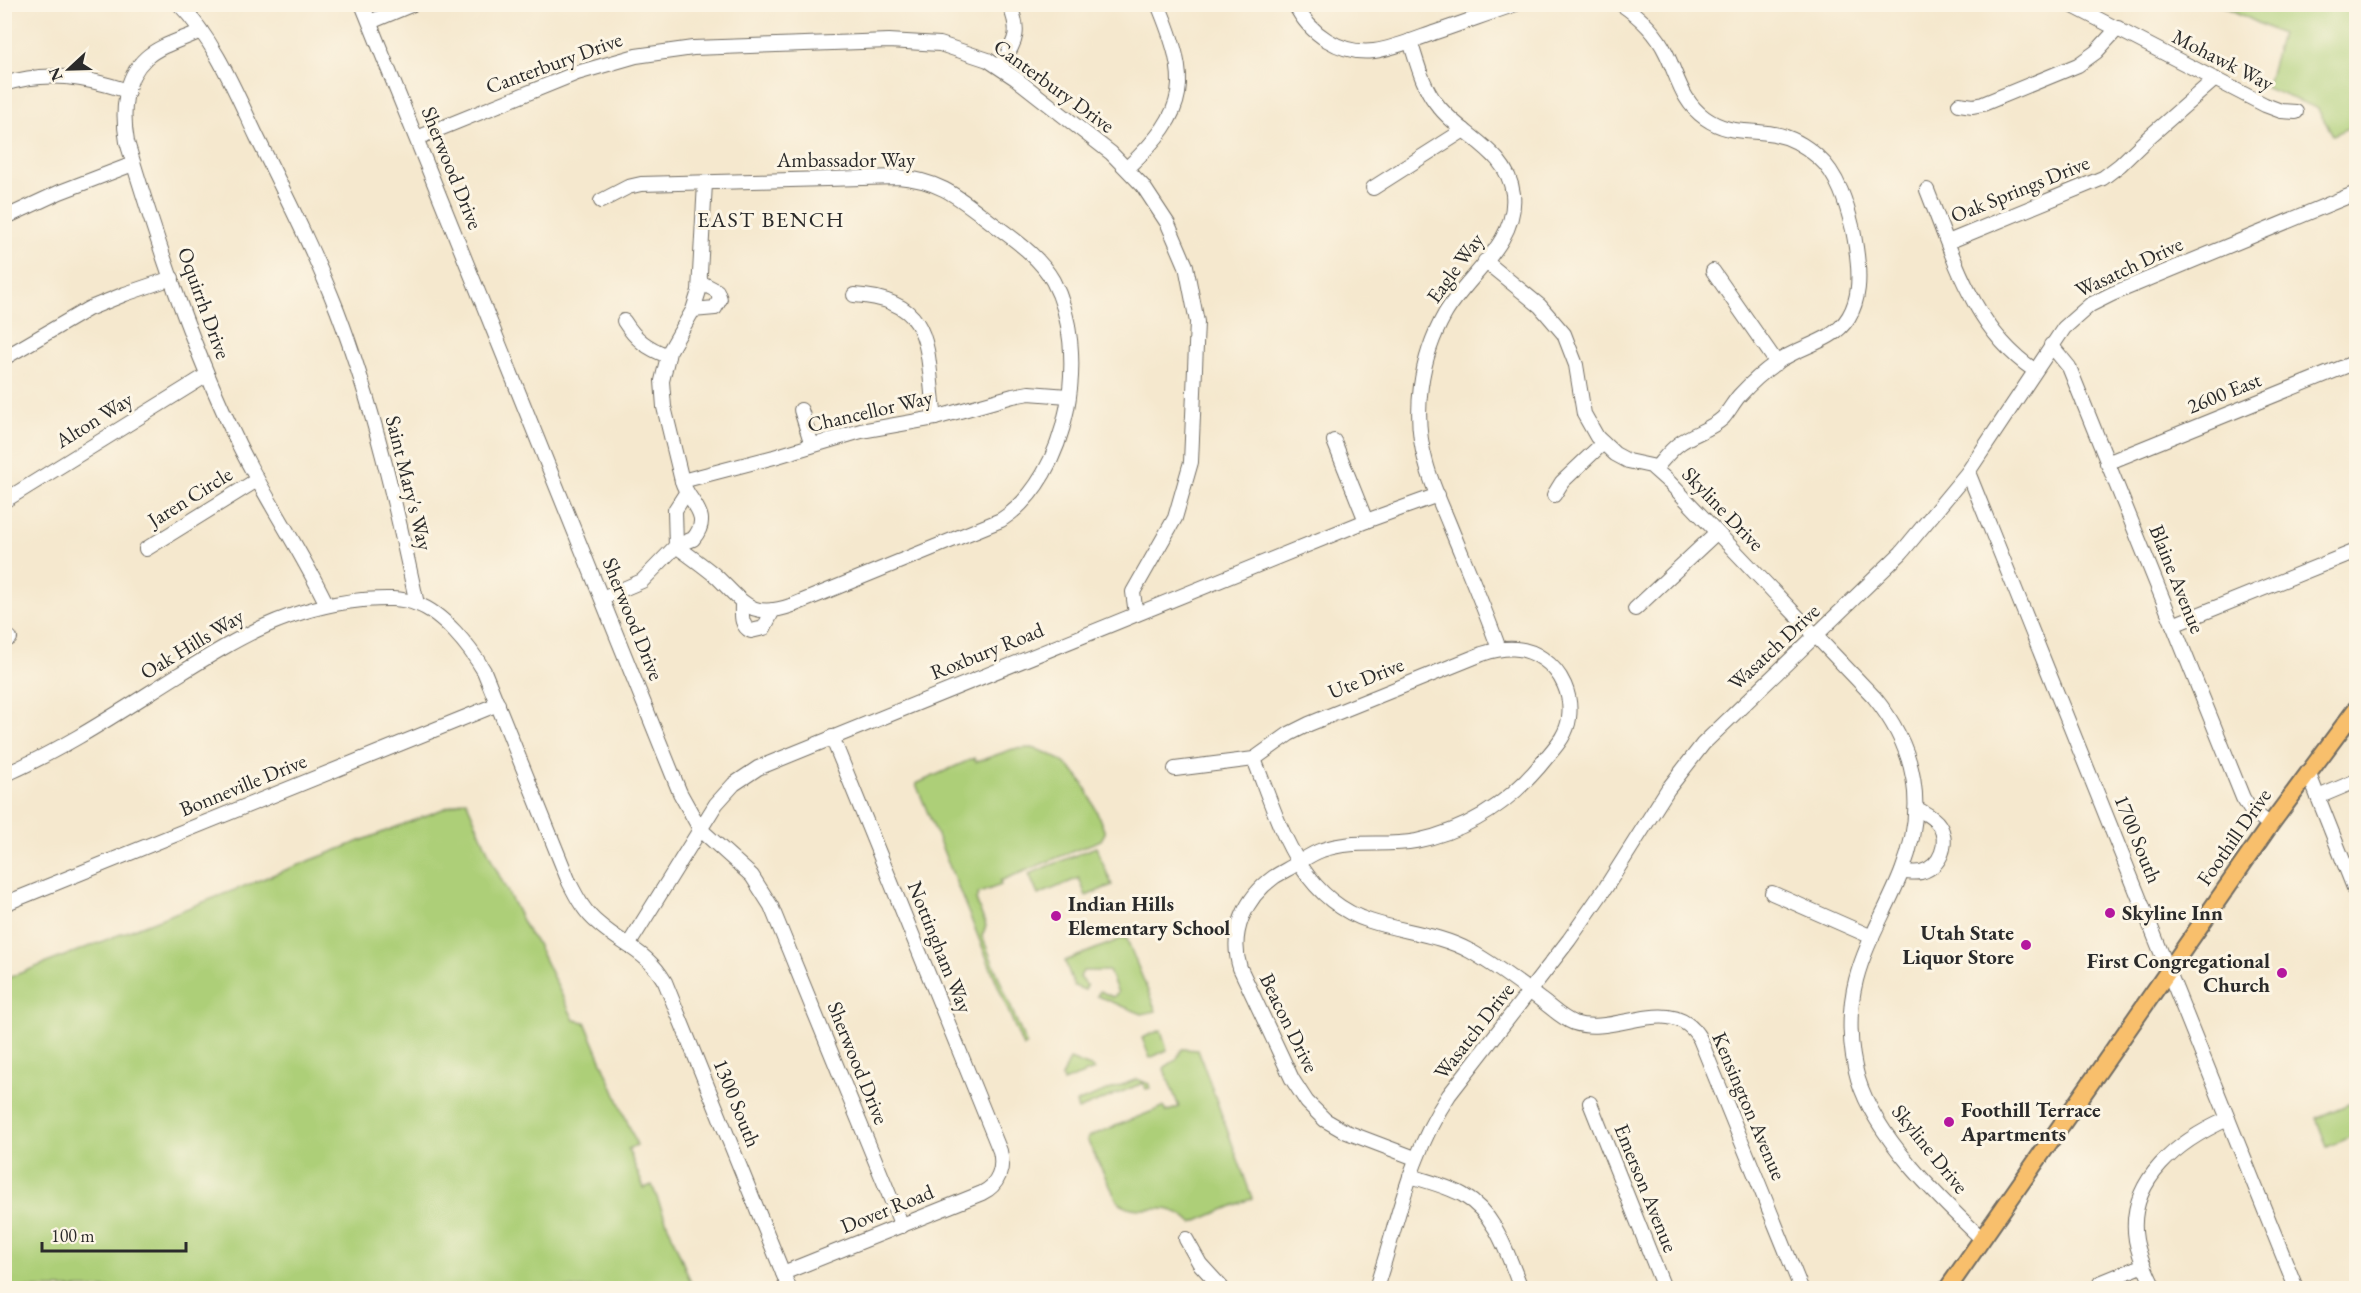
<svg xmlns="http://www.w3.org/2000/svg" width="2361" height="1293" font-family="'EB Garamond',serif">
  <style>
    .green { fill: #adcf78; stroke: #6c7d52; stroke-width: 1.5 }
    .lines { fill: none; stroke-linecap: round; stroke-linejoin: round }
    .minor-casing { stroke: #726d64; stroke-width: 16 }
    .major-casing { stroke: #726d64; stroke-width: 20 }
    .minor { stroke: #fff; stroke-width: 14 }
    .major { stroke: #f8bf6c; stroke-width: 16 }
    .poi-dot { fill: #b5179e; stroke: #fcf5e5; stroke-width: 2 }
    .labels { text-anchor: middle; stroke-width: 6; stroke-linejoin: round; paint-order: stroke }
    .street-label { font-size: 21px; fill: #2b2b2b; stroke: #fcf5e5 }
    .poi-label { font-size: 21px; font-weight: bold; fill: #2b2b2b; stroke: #fcf5e5; text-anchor: start }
    .neighbourhood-label { font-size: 22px; letter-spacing: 1.5px; fill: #2b2b2b; stroke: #fcf5e5 }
  </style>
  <rect width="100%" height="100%" fill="#fcf5e5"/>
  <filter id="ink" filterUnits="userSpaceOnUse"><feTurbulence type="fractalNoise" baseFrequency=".0167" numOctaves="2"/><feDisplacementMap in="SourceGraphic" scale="12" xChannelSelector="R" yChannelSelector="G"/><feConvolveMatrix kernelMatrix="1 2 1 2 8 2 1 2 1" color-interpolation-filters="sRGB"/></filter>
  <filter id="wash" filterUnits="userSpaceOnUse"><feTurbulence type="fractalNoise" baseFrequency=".008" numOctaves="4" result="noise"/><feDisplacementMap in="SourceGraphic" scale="24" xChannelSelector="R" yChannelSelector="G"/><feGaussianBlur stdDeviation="1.35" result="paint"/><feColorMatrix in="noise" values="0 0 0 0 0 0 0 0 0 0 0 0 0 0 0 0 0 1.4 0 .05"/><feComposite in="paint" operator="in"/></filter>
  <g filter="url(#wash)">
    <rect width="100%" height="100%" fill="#f5e8ce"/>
    <g class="green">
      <polygon points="2221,5 2356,5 2356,125 2333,135 2317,108 2266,88 2281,34"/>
      <path d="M 1032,748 C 1079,760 1089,792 1105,833 L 1101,840 L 1000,881 L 1001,885 L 979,893 L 976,900 L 986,926 L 982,936 L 1026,1044 L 1023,1047 L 916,784 L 974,758 L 976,762 L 1013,749 Z"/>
      <polygon points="466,800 494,865 529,934 536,942 574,1020 585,1022 637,1145 628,1149 644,1188 652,1185 693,1288 5,1288 5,979"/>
      <polygon points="1096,847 1112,885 1086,896 1079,878 1038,895 1029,874"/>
      <polygon points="1126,937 1156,1011 1142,1014 1097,996 1100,991 1113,997 1118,993 1109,971 1083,971 1080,977 1087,986 1085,990 1074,986 1065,961"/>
      <polygon points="1161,1030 1167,1050 1150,1058 1142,1038"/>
      <path d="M 1182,1049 L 1198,1050 L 1252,1198 L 1192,1223 C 1166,1195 1138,1221 1117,1200 L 1087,1140 L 1088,1137 L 1163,1107 L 1166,1112 L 1179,1107 L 1164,1069 L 1165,1067 L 1176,1060 Z"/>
      <polygon points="1070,1059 1093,1068 1094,1070 1063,1082 1062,1077"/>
      <polygon points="1137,1079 1149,1084 1150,1088 1146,1089 1143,1083 1078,1110 1076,1103"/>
      <polygon points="2356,1101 2356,1135 2327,1147 2316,1118"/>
    </g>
  </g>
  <g filter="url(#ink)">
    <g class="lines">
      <g class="minor-casing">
        <g id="minor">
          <path d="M 179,4 C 215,41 235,91 257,137 C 285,194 314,251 337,310 C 373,404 396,505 417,604"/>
          <polyline points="362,4 680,793 700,829 752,876 771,906 902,1226"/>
          <path d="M 1295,4 C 1309,34 1341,55 1374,51 C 1395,48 1416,39 1436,32 C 1463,23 1489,13 1516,4"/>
          <path d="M 1621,4 C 1640,17 1656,32 1666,53 C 1678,77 1682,102 1705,118 C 1729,135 1749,129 1774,134 C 1791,137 1806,146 1818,157 C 1838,174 1847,205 1853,230 C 1860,266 1867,314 1829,336 C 1812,346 1792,351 1776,363 C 1763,372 1750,384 1739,396 C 1733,403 1729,411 1723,418 C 1710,430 1694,433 1680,443 C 1670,450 1663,460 1655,469"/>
          <polyline points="2069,4 2265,105 2281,111 2296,112"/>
          <polyline points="370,22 413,4"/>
          <path d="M 201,31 C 184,39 160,45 146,58 C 123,79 122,114 127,142 C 158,245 192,348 239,445 C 266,500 301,550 327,605"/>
          <path d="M 1410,41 C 1417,62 1422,85 1436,103 C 1460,136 1508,150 1513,194 C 1518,243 1467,276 1445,314 C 1420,358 1412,414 1426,463 C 1432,486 1443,508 1452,531 C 1468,570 1485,609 1499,649"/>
          <path d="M 1000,67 C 1015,41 1022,34 1009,4"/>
          <path d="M 4,84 C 48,70 85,77 128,91"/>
          <polyline points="1959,104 1973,106 1983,104 2078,65 2096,52 2118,28"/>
          <polyline points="417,138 577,73 636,56 693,48 889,41 940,44 988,60 1015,78 1111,153 1143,186 1168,224 1186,266 1197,322 1191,462 1175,518 1133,592 1136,614"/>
          <path d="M 1127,168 C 1190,109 1190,82 1158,4"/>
          <polyline points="1373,188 1464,130"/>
          <path d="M 1927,190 C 1953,255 1973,329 2034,370"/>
          <path d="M 601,201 L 628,187 L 641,184 L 898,177 C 938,180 957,196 987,219 C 1010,237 1038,254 1053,281 C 1090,350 1070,476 1001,520 L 793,605 C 751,620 744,603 717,577 C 704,566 690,556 676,546"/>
          <polyline points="4,218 60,192 133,164"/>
          <polyline points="1948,242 2103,178 2120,165 2149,137 2215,79"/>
          <path d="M 1485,261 L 1540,306 L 1564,334 L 1576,365 L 1584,414 L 1597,437 L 1615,454 L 1628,461 L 1651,466 L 1670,483 L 1874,697 C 1917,750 1927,807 1902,871 C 1888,908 1866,941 1856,980 C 1848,1011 1849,1048 1858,1079 C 1876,1138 1938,1197 1982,1239"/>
          <polyline points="1713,271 1777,363"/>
          <path d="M 854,295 C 939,300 925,354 935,418"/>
          <polyline points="693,310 715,308 720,299 717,291 700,282"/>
          <path d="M 624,321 C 636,340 647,348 668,356"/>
          <polyline points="2051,345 2069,367 2243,798 2250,809 2270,825"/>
          <polyline points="4,358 88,309 125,294 172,278"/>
          <polyline points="801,410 812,445"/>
          <polyline points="1334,441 1366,521"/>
          <polyline points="2107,463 2356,362"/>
          <polyline points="1968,472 2296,1288"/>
          <polyline points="682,481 774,457 861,431 935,418 1013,396 1029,393 1068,396"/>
          <polyline points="1554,495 1562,482 1603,443"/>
          <polyline points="4,501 207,375"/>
          <polyline points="676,546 675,510 686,493"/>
          <polyline points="146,549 257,480"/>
          <path d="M 602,598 L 642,581 L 676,546 L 693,539 C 714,514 688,503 682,481 L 664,407 L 662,381 L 669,352 L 693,310 L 699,291 L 705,183"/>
          <path d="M 742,603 C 742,614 740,626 751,631 L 764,628 L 773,610"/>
          <polyline points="1635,609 1716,533"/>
          <polyline points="2173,625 2356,551"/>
          <polyline points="4,641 10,638"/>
          <path d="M 1254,759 C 1279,822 1298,898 1370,921 C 1403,932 1439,934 1470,951 C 1495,965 1519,983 1541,1000 C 1552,1008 1561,1018 1574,1023 C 1615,1037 1673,991 1700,1039 L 1801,1288"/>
          <path d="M 1175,769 L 1254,759 L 1289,734 L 1309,724 L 1482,654 C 1503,647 1524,645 1543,659 C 1562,672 1572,695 1569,718 C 1567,734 1557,745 1547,757 C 1514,799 1470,830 1416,841 C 1385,847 1352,839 1322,850 C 1313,853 1306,858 1298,863 C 1290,868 1282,872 1274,877 C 1245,898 1229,933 1240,968 L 1292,1079 L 1307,1102 L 1325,1120 L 1344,1131 L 1415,1158"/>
          <polyline points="2308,772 2356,893"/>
          <path d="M 4,775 C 66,748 122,710 178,675 C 241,636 287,608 362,600 C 379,599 401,597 417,604 C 443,613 470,647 484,671 L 569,882 C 577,898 585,913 599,924 C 624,946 648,952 665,982 L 789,1288"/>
          <polyline points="2318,797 2356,781"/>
          <path d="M 1902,872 C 1908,872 1915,873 1921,872 C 1941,867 1950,842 1939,825 C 1934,817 1924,813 1916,808"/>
          <polyline points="1772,893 1872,937"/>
          <polyline points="4,904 498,704"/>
          <polyline points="629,944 716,804 734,784 758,768 1366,521 1438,495"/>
          <polyline points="1590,1103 1664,1288"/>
          <path d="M 1410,1176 C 1427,1181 1447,1186 1463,1195 C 1497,1215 1507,1254 1521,1288"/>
          <polyline points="1186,1239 1200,1264 1222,1288"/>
          <path d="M 783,1273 L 982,1193 C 999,1185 1004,1168 1000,1151 L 832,737"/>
          <polyline points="2100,1283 2144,1265"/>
          <path d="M 1376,1288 C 1398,1222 1409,1155 1449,1095 L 1569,940 L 1606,887 L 1668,789 L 1703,744 L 1901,553 L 1968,472 L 2064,328 L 2090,305 L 2112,294 L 2356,193"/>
          <path d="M 2154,1288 C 2147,1273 2139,1257 2136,1240 C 2126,1180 2180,1140 2228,1119"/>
        </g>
      </g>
      <g class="major-casing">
        <polyline id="major" points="1948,1288 2270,825 2356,709"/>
      </g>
      <use href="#minor" class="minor"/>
      <use href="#major" class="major"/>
    </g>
  </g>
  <g class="poi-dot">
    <circle cx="2110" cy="913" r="6"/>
    <circle cx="1056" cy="916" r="6"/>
    <circle cx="2026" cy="945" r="6"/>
    <circle cx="2282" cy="973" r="6"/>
    <circle cx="1949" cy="1122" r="6"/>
  </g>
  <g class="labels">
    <g class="street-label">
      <text transform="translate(2223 60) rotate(27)" y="7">Mohawk Way</text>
      <text transform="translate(554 63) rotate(-20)" y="7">Canterbury Drive</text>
      <text transform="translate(1054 86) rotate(36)" y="7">Canterbury Drive</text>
      <text x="846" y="167">Ambassador Way</text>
      <text transform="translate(452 168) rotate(68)" y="7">Sherwood Drive</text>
      <text transform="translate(2020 189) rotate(-22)" y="7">Oak Springs Drive</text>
      <text transform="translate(2129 267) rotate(-25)" y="7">Wasatch Drive</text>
      <text transform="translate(1455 268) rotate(-54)" y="7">Eagle Way</text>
      <text transform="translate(204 303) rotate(70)" y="7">Oquirrh Drive</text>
      <text transform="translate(2224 393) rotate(-22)" y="7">2600 East</text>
      <text transform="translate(870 411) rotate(-13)" y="7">Chancellor Way</text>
      <text transform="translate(94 420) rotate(-32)" y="7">Alton Way</text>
      <text transform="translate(409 483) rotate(76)" y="7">Saint Mary's Way</text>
      <text transform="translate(190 497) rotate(-32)" y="7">Jaren Circle</text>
      <text transform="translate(1723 509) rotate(46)" y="7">Skyline Drive</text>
      <text transform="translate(2177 579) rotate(68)" y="7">Blaine Avenue</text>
      <text transform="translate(633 619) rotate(68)" y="7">Sherwood Drive</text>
      <text transform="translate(192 644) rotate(-31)" y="7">Oak Hills Way</text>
      <text transform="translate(1774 647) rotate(-43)" y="7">Wasatch Drive</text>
      <text transform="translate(987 651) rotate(-22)" y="7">Roxbury Road</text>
      <text transform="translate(1366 678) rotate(-22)" y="7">Ute Drive</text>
      <text transform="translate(243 785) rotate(-22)" y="7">Bonneville Drive</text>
      <text transform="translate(2234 837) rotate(-55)" y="7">Foothill Drive</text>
      <text transform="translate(2138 839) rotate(68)" y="7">1700 South</text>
      <text transform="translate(940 947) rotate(68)" y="7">Nottingham Way</text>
      <text transform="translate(1289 1023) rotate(64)" y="7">Beacon Drive</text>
      <text transform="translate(1474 1031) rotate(-52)" y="7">Wasatch Drive</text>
      <text transform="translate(858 1063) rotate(68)" y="7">Sherwood Drive</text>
      <text transform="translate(737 1103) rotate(68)" y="7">1300 South</text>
      <text transform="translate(1749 1106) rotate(67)" y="7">Kensington Avenue</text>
      <text transform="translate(1930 1149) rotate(51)" y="7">Skyline Drive</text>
      <text transform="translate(1646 1188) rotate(68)" y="7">Emerson Avenue</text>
      <text transform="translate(887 1209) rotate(-22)" y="7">Dover Road</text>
    </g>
    <g class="poi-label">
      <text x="1068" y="911">Indian Hills<tspan x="1068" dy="24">Elementary School</tspan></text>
      <text x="2122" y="920">Skyline Inn</text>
      <text x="2014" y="940" text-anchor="end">Utah State<tspan x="2014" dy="24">Liquor Store</tspan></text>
      <text x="2270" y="968" text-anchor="end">First Congregational<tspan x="2270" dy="24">Church</tspan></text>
      <text x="1961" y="1117">Foothill Terrace<tspan x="1961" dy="24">Apartments</tspan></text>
    </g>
    <g class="neighbourhood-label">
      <text x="771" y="227">EAST BENCH</text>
    </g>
  </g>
  <rect width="2361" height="1293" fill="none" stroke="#fcf5e5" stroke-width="24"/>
  <g transform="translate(69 69) rotate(248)" stroke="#fcf5e5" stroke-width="4.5" paint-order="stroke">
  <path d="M0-4.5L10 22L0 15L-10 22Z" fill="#2b2b2b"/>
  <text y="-9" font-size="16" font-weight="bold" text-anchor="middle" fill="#2b2b2b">N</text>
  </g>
  <path d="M42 1242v9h144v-9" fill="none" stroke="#2b2b2b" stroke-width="3"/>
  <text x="51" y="1242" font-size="18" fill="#2b2b2b" stroke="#fcf5e5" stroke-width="4.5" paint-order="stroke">100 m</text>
</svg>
